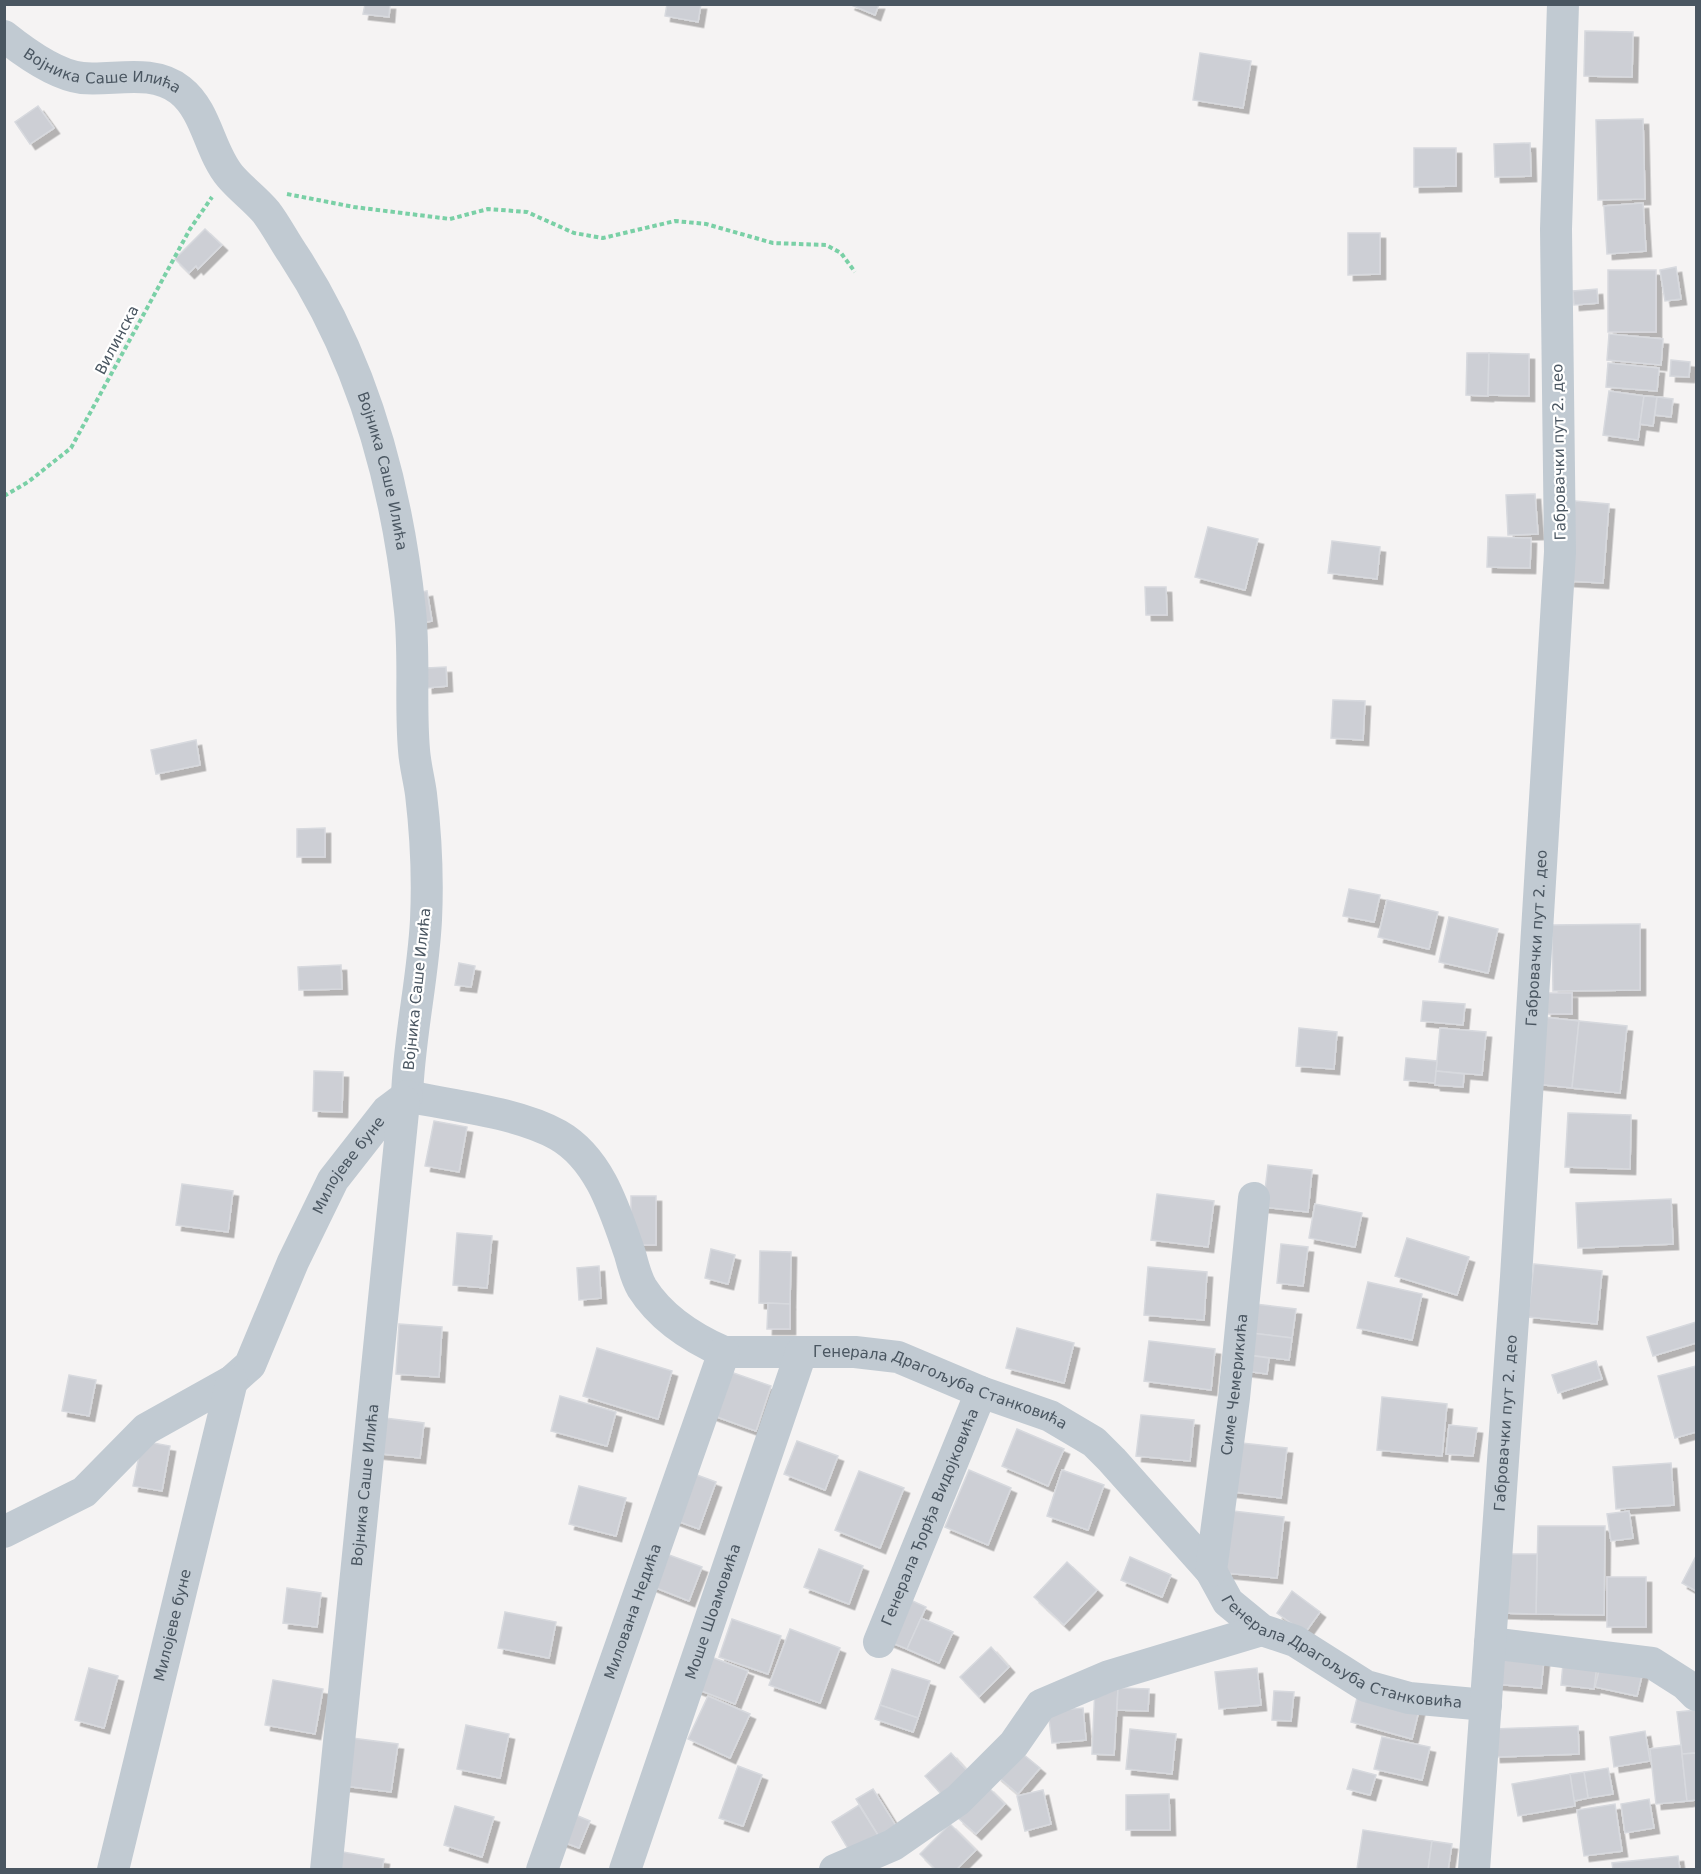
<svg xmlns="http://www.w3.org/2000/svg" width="1701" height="1874" font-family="'DejaVu Sans',sans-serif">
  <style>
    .building { fill: #cdcfd5; stroke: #d7d9de; stroke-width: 1.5; filter: url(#shadow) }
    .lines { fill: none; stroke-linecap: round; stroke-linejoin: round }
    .path { stroke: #7ad0a6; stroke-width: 4; stroke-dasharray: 4.5 3; stroke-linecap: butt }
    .minor { stroke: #c1cad2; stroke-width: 32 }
    .labels { text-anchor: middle; stroke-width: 4.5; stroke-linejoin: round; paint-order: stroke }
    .street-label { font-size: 15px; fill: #4a5661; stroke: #fff }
  </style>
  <defs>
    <filter id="shadow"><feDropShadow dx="5.5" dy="5.5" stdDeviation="0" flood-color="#0004"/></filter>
  </defs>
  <rect width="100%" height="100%" fill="#f5f3f3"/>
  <g class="building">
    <polygon points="365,4 390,4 389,17 363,14"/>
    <polygon points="667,4 701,4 698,22 665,16"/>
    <polygon points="849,4 879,4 875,15"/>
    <polygon points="1585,31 1633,32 1632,77 1584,76"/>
    <polygon points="1200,53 1251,61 1243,108 1193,100"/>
    <polygon points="38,106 54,128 30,144 15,122"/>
    <polygon points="1643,119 1645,199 1598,200 1596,120"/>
    <polygon points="1530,143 1531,176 1495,177 1494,144"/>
    <polygon points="1414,148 1456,148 1456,186 1414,187"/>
    <polygon points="1643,203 1646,251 1607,254 1604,206"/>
    <polygon points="205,229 222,245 198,269 196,266 189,273 175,259"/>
    <polygon points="1348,233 1380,233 1380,274 1348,275"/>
    <polygon points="1676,267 1681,299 1665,301 1660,270"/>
    <rect x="1608" y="270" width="48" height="62"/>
    <polygon points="1597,289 1598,303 1574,305 1573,291"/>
    <polygon points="1609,334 1663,339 1661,365 1607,360"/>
    <polygon points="1467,353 1489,353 1488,396 1466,395"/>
    <polygon points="1489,353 1529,354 1529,396 1488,395"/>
    <polygon points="1671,360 1690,362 1689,377 1670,376"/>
    <polygon points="1608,363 1659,368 1657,391 1606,387"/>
    <polygon points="1609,391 1644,396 1638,440 1603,435"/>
    <polygon points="1644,396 1657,397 1653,426 1640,424"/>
    <polygon points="1657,397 1673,399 1671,417 1655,415"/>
    <polygon points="1535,494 1538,534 1508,535 1506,495"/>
    <polygon points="1575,501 1609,504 1603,583 1569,581"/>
    <polygon points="1208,527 1258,539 1245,590 1195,577"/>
    <polygon points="1488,537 1531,538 1530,568 1487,567"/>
    <polygon points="1332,541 1380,547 1377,579 1328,573"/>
    <polygon points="1145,587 1166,587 1167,615 1146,615"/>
    <polygon points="427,591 432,621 417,624 412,594"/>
    <polygon points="446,667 447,686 427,688 426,668"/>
    <polygon points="1333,700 1365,701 1363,740 1331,738"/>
    <polygon points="196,740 200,765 156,774 151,750"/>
    <polygon points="325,828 325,857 297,857 297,829"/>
    <polygon points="1349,889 1380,895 1374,922 1343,916"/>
    <polygon points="1387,900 1438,912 1429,949 1378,937"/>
    <polygon points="1449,917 1498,929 1488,973 1439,962"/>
    <polygon points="1640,924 1640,990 1553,991 1552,925"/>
    <polygon points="459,963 475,966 471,987 455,985"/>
    <polygon points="341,965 342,989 299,990 298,967"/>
    <rect x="1546" y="993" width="26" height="21"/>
    <polygon points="1423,1001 1465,1004 1463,1025 1421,1021"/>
    <polygon points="1543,1017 1579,1021 1572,1088 1536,1084"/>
    <polygon points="1579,1021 1627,1026 1620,1093 1572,1088"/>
    <polygon points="1299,1028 1337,1032 1334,1069 1296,1066"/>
    <polygon points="1440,1028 1486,1032 1482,1075 1436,1071"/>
    <polygon points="1406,1058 1437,1061 1435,1083 1404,1080"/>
    <polygon points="314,1071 343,1072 342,1112 313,1111"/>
    <polygon points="1436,1071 1464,1074 1463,1087 1435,1085"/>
    <polygon points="1568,1113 1631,1115 1630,1169 1565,1167"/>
    <polygon points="434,1121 467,1127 459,1172 425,1166"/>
    <polygon points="1268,1165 1312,1170 1308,1212 1263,1207"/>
    <polygon points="182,1184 233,1191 228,1232 176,1225"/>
    <polygon points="1157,1194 1214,1201 1208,1247 1151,1240"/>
    <rect x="631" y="1196" width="25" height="49"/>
    <polygon points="1671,1199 1673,1244 1578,1248 1576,1203"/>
    <polygon points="1315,1204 1362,1213 1355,1247 1309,1238"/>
    <polygon points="457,1233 492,1236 487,1288 453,1285"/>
    <polygon points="1407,1238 1469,1257 1457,1295 1395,1276"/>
    <polygon points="1281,1244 1308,1247 1303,1286 1277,1283"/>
    <polygon points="711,1249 735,1255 728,1284 705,1278"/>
    <polygon points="760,1251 791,1252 790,1304 759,1303"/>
    <polygon points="1534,1264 1602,1271 1597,1324 1528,1317"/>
    <polygon points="599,1266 601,1298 579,1300 577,1268"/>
    <polygon points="1148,1267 1207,1272 1204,1320 1144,1315"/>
    <polygon points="1368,1282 1422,1294 1412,1340 1357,1328"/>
    <polygon points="768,1303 790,1304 790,1329 767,1329"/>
    <polygon points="1247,1303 1296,1309 1292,1338 1243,1332"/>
    <polygon points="1696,1322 1696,1343 1653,1356 1647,1337"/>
    <polygon points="399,1324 442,1327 439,1377 396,1374"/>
    <polygon points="1017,1328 1074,1343 1064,1383 1006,1368"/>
    <polygon points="1243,1332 1292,1338 1289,1360 1240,1354"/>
    <polygon points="1149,1341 1215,1349 1211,1390 1144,1381"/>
    <polygon points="597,1348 672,1371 658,1419 583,1396"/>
    <polygon points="1240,1354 1269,1358 1267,1374 1238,1370"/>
    <polygon points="1596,1361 1602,1379 1558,1393 1552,1375"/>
    <polygon points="1696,1366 1696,1432 1675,1438 1658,1376"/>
    <polygon points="722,1369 771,1386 756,1431 706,1413"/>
    <polygon points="69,1375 96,1380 89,1416 62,1411"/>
    <polygon points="560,1396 616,1412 607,1446 551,1431"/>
    <polygon points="1382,1397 1447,1404 1442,1456 1377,1450"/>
    <polygon points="1141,1415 1194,1420 1190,1461 1136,1456"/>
    <polygon points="377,1417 424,1423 420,1458 373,1453"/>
    <polygon points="1449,1425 1477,1428 1473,1456 1446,1454"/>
    <polygon points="1017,1429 1064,1449 1048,1486 1002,1466"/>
    <polygon points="142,1441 170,1446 162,1491 133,1486"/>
    <polygon points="797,1441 838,1456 825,1490 784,1474"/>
    <polygon points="1232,1442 1287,1448 1281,1498 1226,1491"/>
    <polygon points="1671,1463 1674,1505 1616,1509 1613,1467"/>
    <polygon points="969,1470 1011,1488 988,1545 945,1527"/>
    <polygon points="1062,1470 1104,1485 1088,1530 1047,1516"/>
    <polygon points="686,1471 716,1482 699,1529 669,1518"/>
    <polygon points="859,1471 904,1488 880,1548 835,1530"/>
    <polygon points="579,1486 626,1498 616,1536 569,1524"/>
    <polygon points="1233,1511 1284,1517 1277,1578 1226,1573"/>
    <polygon points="1629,1511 1633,1538 1611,1541 1607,1514"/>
    <polygon points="1538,1526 1605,1526 1604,1615 1536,1614"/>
    <polygon points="819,1549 863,1566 849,1604 804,1587"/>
    <polygon points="658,1551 702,1567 689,1601 646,1584"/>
    <polygon points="1502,1554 1537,1554 1536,1614 1501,1613"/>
    <polygon points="1696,1556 1696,1591 1682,1583"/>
    <polygon points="1130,1557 1171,1575 1162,1597 1121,1580"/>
    <polygon points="1067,1562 1097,1590 1064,1625 1034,1597"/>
    <rect x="1607" y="1577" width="39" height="50"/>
    <polygon points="287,1588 321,1593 317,1627 283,1623"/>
    <polygon points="1292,1591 1320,1612 1305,1633 1277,1613"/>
    <polygon points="904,1597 926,1607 907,1649 885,1640"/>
    <polygon points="505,1612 556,1622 549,1658 498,1648"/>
    <polygon points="921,1618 953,1632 939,1663 907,1649"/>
    <polygon points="732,1619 781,1636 768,1674 719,1657"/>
    <polygon points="790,1629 840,1648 820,1703 769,1685"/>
    <polygon points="1497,1646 1545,1650 1541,1688 1494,1684"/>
    <polygon points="991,1647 1009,1667 979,1697 960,1677"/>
    <polygon points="1564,1653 1598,1656 1594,1689 1561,1685"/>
    <polygon points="706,1655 748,1671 735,1704 694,1688"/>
    <polygon points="1602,1658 1644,1667 1637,1696 1595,1687"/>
    <polygon points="89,1668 118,1676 104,1728 75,1720"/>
    <polygon points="1257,1668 1261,1705 1219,1709 1215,1672"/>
    <polygon points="892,1669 930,1681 918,1718 880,1705"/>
    <polygon points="273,1680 323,1689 315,1734 265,1725"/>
    <polygon points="1095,1687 1118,1688 1114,1755 1092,1754"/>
    <polygon points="1118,1688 1149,1689 1148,1711 1117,1710"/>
    <polygon points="1359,1690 1420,1706 1412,1739 1351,1722"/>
    <polygon points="1274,1691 1294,1692 1291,1721 1272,1720"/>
    <polygon points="708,1696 750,1714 730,1758 688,1739"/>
    <polygon points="880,1705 918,1718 913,1732 875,1719"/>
    <polygon points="1083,1708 1086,1740 1052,1743 1048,1711"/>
    <polygon points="1696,1710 1696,1753 1682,1754 1677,1712"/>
    <polygon points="466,1725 509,1734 500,1778 457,1769"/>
    <polygon points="1578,1726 1579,1754 1495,1757 1494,1729"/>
    <polygon points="1130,1729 1176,1734 1172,1774 1126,1769"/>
    <polygon points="1645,1731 1650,1761 1614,1767 1610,1737"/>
    <polygon points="344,1737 398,1744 391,1792 337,1785"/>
    <polygon points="1382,1737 1430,1747 1422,1780 1374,1769"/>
    <polygon points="1681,1745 1687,1801 1656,1804 1650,1749"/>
    <polygon points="1018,1750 1040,1768 1018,1794 996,1775"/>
    <polygon points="951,1753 969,1773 943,1796 925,1776"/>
    <polygon points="1696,1753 1696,1800 1687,1801 1682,1754"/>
    <polygon points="738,1766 762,1775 743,1826 719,1818"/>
    <polygon points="1608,1768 1613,1794 1588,1798 1584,1772"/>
    <polygon points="1353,1769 1376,1775 1370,1795 1347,1789"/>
    <polygon points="1584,1772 1588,1798 1574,1801 1570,1774"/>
    <polygon points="1570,1774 1575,1806 1518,1816 1512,1784"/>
    <polygon points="988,1787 1005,1804 976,1834 958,1818"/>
    <polygon points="873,1789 898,1829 881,1840 856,1799"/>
    <polygon points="1043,1790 1051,1824 1025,1831 1017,1796"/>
    <polygon points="1169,1794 1170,1830 1126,1830 1126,1795"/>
    <polygon points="1649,1799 1654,1828 1625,1833 1621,1804"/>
    <polygon points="1615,1804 1622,1851 1584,1856 1577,1810"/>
    <polygon points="859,1805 881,1840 853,1857 832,1822"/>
    <polygon points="455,1806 494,1817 482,1857 444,1845"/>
    <polygon points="566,1811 590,1821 579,1848 555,1839"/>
    <polygon points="950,1824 976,1850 956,1870 936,1870 920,1854"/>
    <polygon points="1363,1830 1432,1841 1428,1870 1357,1869"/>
    <polygon points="1432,1841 1452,1844 1448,1870 1428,1870"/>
    <polygon points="343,1852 384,1859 382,1870 340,1870"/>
    <polygon points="1678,1856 1680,1870 1613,1870 1612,1863"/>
  </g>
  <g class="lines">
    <g class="path">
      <polyline points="287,194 354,207 450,219 488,209 527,212 574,233 603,238 675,221 706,224 773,243 826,245 841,253 855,272"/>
      <polyline points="4,496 28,482 71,448 190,229 212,197"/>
    </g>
    <g class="minor">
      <path id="s1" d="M 4,36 C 24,52 56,75 82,78 C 114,81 152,68 180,90 C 207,111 209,151 230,176 C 241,189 255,199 266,212 C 276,225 284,241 293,254 C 364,362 397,485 410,611 C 415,658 410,704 414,750 C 415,765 419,779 421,794 C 426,836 428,878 426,920 C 423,979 409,1037 407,1096"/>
      <path id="s2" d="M 407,1096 C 453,1106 517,1112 558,1135 C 600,1159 615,1211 630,1254 C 633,1265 636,1278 642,1288 C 661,1318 692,1338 724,1352 L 855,1352 L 898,1357 L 981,1392 L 1050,1416 L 1094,1442 L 1112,1460 L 1211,1571 L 1228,1602 L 1262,1630 L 1295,1641 L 1366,1686 L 1409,1698 L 1486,1705"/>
      <path id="s3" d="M 4,1532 L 84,1492 L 146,1429 L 232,1381 L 250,1365 L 293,1262 L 333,1180 L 387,1111 L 407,1096"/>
      <path id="s4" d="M 1211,1571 L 1234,1398 L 1254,1198"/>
      <path id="s5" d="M 879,1642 L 981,1392"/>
      <polyline points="1490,1643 1652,1663 1685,1684 1696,1695"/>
      <path id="s6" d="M 113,1870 L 232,1381"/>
      <path id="s7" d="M 326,1870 L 404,1102"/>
      <path id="s8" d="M 542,1870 L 724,1352"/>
      <path id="s9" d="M 625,1870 L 801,1353"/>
      <polyline points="835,1870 893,1845 958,1800 1014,1744 1041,1705 1109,1676 1262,1630"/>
      <path id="s10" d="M 1474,1870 L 1516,1277 L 1560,552 L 1556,229 L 1563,4"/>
    </g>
  </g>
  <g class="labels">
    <g class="street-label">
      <text dy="5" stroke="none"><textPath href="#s1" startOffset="108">Војника Саше Илића</textPath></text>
      <text transform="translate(117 340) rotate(-62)" y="5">Вилинска</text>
      <text transform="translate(1559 452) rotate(-91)" y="5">Габровачки пут 2. део</text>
      <text dy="5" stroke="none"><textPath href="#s1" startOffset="628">Војника Саше Илића</textPath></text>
      <text dy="5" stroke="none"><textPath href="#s10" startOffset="934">Габровачки пут 2. део</textPath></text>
      <text transform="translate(417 989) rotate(-84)" y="5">Војника Саше Илића</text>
      <text dy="5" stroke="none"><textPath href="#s3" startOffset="524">Милојеве буне</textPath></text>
      <text dy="5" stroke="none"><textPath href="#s4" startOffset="188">Симе Чемерикића</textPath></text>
      <text dy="5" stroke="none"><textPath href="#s2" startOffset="663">Генерала Драгољуба Станковића</textPath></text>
      <text dy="5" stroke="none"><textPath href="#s10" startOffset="448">Габровачки пут 2. део</textPath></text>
      <text dy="5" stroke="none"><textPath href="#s7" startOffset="387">Војника Саше Илића</textPath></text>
      <text dy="5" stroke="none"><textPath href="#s5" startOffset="135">Генерала Ђорђа Видојковића</textPath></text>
      <text dy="5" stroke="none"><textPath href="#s8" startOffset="274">Милована Недића</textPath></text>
      <text dy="5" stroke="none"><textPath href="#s9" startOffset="273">Моше Шоамовића</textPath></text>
      <text dy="5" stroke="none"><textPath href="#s6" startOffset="252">Милојеве буне</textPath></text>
      <text dy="5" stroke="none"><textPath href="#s2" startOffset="1166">Генерала Драгољуба Станковића</textPath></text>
    </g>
  </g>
  <rect width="1701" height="1874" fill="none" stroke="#4a5661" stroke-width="12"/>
</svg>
